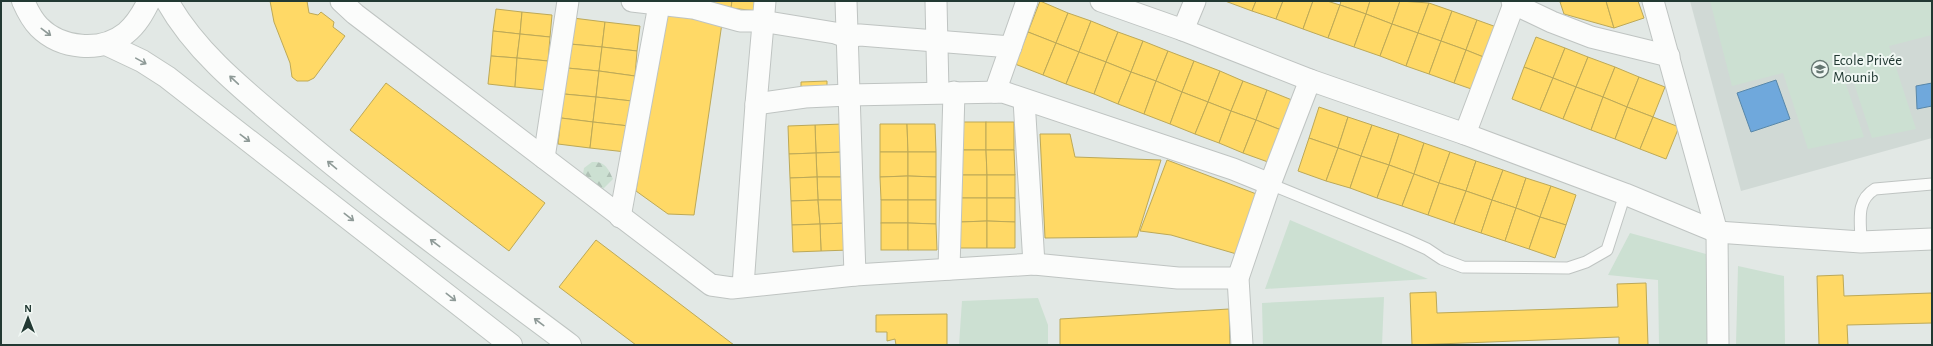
<svg xmlns="http://www.w3.org/2000/svg" width="1933" height="346" font-family="'Alegreya Sans',sans-serif">
<defs>
<pattern id="forest-firs" width="22" height="20" patternUnits="userSpaceOnUse"><rect width="22" height="20" fill="#cce0d2"/><path d="M5 1l3.5 6h-7zM16 11l3.5 6h-7z" fill="#afc1b5"/></pattern>
</defs>
<rect width="100%" height="100%" fill="#e2e8e5"/>
<path fill="#d0d9d5" d="M 1690,1 L 1932,1 L 1932,138 L 1741,191 Z"/>
<path fill="url(#forest-firs)" d="M 592,162 C 605,161 608,168 613,179 L 602,190 L 582,180 L 584,168 Z"/>
<g fill="#cce0d2">
<path d="M 1710,1 L 1932,1 L 1932,35 L 1889,46 L 1916,129 L 1872,138 L 1846,59 L 1863,53 L 1808,67 L 1838,61 L 1864,137 L 1808,149 L 1783,73 L 1732,86 Z"/>
<path d="M 1290,220 L 1428,279 L 1265,289 Z"/>
<path d="M 1630,233 L 1706,254 L 1708,345 L 1659,345 L 1658,280 L 1608,275 Z"/>
<path d="M 1738,266 L 1784,276 L 1785,345 L 1736,345 Z"/>
<path d="M 1384,297 L 1382,345 L 1263,345 L 1262,303 Z"/>
<path d="M 1038,298 L 1048,325 L 1048,345 L 959,345 L 962,301 Z"/>
</g>
<g fill="#ffd966" stroke="#bda957">
<path d="M 270,1 L 307,1 L 309,13 L 318,15 L 321,12 L 334,22 L 333,27 L 345,36 L 314,78 L 308,81 L 297,81 L 292,77 L 290,63 L 274,22 Z"/>
<path d="M 707,1 L 732,1 L 731,8 L 707,4 Z"/>
<path d="M 732,1 L 759,1 L 757,11 L 731,8 Z"/>
<path d="M 1040,1 L 1068,13 L 1056,43 L 1028,32 Z"/>
<path d="M 1225,1 L 1256,1 L 1252,11 Z"/>
<path d="M 1256,1 L 1283,1 L 1276,19 L 1252,11 Z"/>
<path d="M 1283,1 L 1313,1 L 1303,29 L 1276,19 Z"/>
<path d="M 1313,1 L 1327,1 L 1340,5 L 1328,38 L 1303,29 Z"/>
<path d="M 1341,1 L 1370,1 L 1366,14 L 1340,5 Z"/>
<path d="M 1370,1 L 1400,1 L 1392,24 L 1366,14 Z"/>
<path d="M 1400,1 L 1429,3 L 1418,33 L 1392,24 Z"/>
<path d="M 1564,1 L 1606,1 L 1614,28 L 1564,14 L 1560,2 Z"/>
<path d="M 1606,1 L 1638,1 L 1644,18 L 1614,28 Z"/>
<path d="M 1429,3 L 1452,11 L 1441,41 L 1418,33 Z"/>
<path d="M 1340,5 L 1366,14 L 1354,47 L 1328,38 Z"/>
<path d="M 496,9 L 522,12 L 520,34 L 493,31 Z"/>
<path d="M 1452,11 L 1477,20 L 1466,50 L 1441,41 Z"/>
<path d="M 522,12 L 552,15 L 550,37 L 520,34 Z"/>
<path d="M 1068,13 L 1091,21 L 1079,52 L 1056,43 Z"/>
<path d="M 660,14 L 722,23 L 694,215 L 668,214 L 636,191 Z"/>
<path d="M 1366,14 L 1392,24 L 1380,56 L 1354,47 Z"/>
<path d="M 573,18 L 605,22 L 602,47 L 570,44 Z"/>
<path d="M 1477,20 L 1502,29 L 1491,60 L 1466,50 Z"/>
<path d="M 1091,21 L 1118,32 L 1106,62 L 1079,52 Z"/>
<path d="M 605,22 L 640,26 L 637,51 L 602,47 Z"/>
<path d="M 1392,24 L 1418,33 L 1406,66 L 1380,56 Z"/>
<path d="M 493,31 L 520,34 L 517,58 L 491,56 Z"/>
<path d="M 1028,32 L 1056,43 L 1043,75 L 1015,64 Z"/>
<path d="M 1118,32 L 1143,41 L 1131,72 L 1106,62 Z"/>
<path d="M 1418,33 L 1441,41 L 1429,74 L 1406,66 Z"/>
<path d="M 520,34 L 550,37 L 548,61 L 517,58 Z"/>
<path d="M 1536,37 L 1565,48 L 1553,78 L 1524,67 Z"/>
<path d="M 1143,41 L 1168,51 L 1156,81 L 1131,72 Z"/>
<path d="M 1441,41 L 1466,50 L 1454,83 L 1429,74 Z"/>
<path d="M 1056,43 L 1079,52 L 1066,84 L 1043,75 Z"/>
<path d="M 570,44 L 602,47 L 599,71 L 567,68 Z"/>
<path d="M 602,47 L 637,51 L 635,76 L 599,71 Z"/>
<path d="M 1565,48 L 1588,57 L 1576,87 L 1553,78 Z"/>
<path d="M 1466,50 L 1491,60 L 1480,92 L 1454,83 Z"/>
<path d="M 1168,51 L 1194,61 L 1182,92 L 1156,81 Z"/>
<path d="M 1079,52 L 1106,62 L 1094,94 L 1066,84 Z"/>
<path d="M 491,56 L 517,58 L 515,87 L 488,84 Z"/>
<path d="M 1588,57 L 1615,67 L 1603,97 L 1576,87 Z"/>
<path d="M 517,58 L 548,61 L 545,90 L 515,87 Z"/>
<path d="M 1194,61 L 1220,71 L 1208,102 L 1182,92 Z"/>
<path d="M 1106,62 L 1131,72 L 1118,104 L 1094,94 Z"/>
<path d="M 1524,67 L 1553,78 L 1540,110 L 1512,99 Z"/>
<path d="M 1615,67 L 1639,77 L 1627,107 L 1603,97 Z"/>
<path d="M 567,68 L 599,71 L 596,97 L 564,94 Z"/>
<path d="M 599,71 L 635,76 L 632,101 L 596,97 Z"/>
<path d="M 1220,71 L 1243,81 L 1231,111 L 1208,102 Z"/>
<path d="M 1131,72 L 1156,81 L 1144,114 L 1118,104 Z"/>
<path d="M 1639,77 L 1665,87 L 1653,117 L 1627,107 Z"/>
<path d="M 1553,78 L 1576,87 L 1563,119 L 1540,110 Z"/>
<path d="M 827,81 L 827,92 L 801,92 L 801,82 Z"/>
<path d="M 1156,81 L 1182,92 L 1170,124 L 1144,114 Z"/>
<path d="M 1243,81 L 1267,90 L 1256,120 L 1231,111 Z"/>
<path d="M 386,83 L 545,203 L 509,251 L 350,130 Z"/>
<path d="M 1576,87 L 1603,97 L 1591,130 L 1563,119 Z"/>
<path d="M 1267,90 L 1292,100 L 1281,130 L 1256,120 Z"/>
<path d="M 1182,92 L 1208,102 L 1195,134 L 1170,124 Z"/>
<path d="M 564,94 L 596,97 L 593,122 L 561,118 Z"/>
<path d="M 596,97 L 632,101 L 629,126 L 593,122 Z"/>
<path d="M 1603,97 L 1627,107 L 1615,139 L 1591,130 Z"/>
<path d="M 1208,102 L 1231,111 L 1219,143 L 1195,134 Z"/>
<path d="M 1319,107 L 1348,117 L 1338,148 L 1309,138 Z"/>
<path d="M 1627,107 L 1653,117 L 1640,149 L 1615,139 Z"/>
<path d="M 1231,111 L 1256,120 L 1243,153 L 1219,143 Z"/>
<path d="M 1348,117 L 1372,125 L 1361,156 L 1338,148 Z"/>
<path d="M 1653,117 L 1679,127 L 1666,159 L 1640,149 Z"/>
<path d="M 561,118 L 593,122 L 590,148 L 558,144 Z"/>
<path d="M 1256,120 L 1281,130 L 1268,162 L 1243,153 Z"/>
<path d="M 593,122 L 629,126 L 626,152 L 590,148 Z"/>
<rect x="959" y="122" width="27" height="28"/>
<rect x="986" y="122" width="28" height="28"/>
<path d="M 843,124 L 844,152 L 816,153 L 815,125 Z"/>
<path d="M 880,124 L 907,124 L 908,152 L 880,152 Z"/>
<path d="M 907,124 L 935,124 L 936,152 L 908,152 Z"/>
<path d="M 815,125 L 816,153 L 789,154 L 788,126 Z"/>
<path d="M 1372,125 L 1399,134 L 1389,165 L 1361,156 Z"/>
<path d="M 1040,134 L 1070,134 L 1075,157 L 1161,160 L 1137,237 L 1045,238 Z"/>
<path d="M 1399,134 L 1424,143 L 1414,174 L 1389,165 Z"/>
<path d="M 1309,138 L 1338,148 L 1326,181 L 1298,171 Z"/>
<path d="M 1424,143 L 1450,152 L 1439,183 L 1414,174 Z"/>
<path d="M 1338,148 L 1361,156 L 1350,188 L 1326,181 Z"/>
<path d="M 959,150 L 986,150 L 987,175 L 959,175 Z"/>
<path d="M 986,150 L 1014,150 L 1015,175 L 987,175 Z"/>
<path d="M 844,152 L 845,177 L 817,177 L 816,153 Z"/>
<path d="M 880,152 L 908,152 L 908,176 L 880,177 Z"/>
<path d="M 908,152 L 936,152 L 936,177 L 908,176 Z"/>
<path d="M 1450,152 L 1476,161 L 1466,191 L 1439,183 Z"/>
<path d="M 816,153 L 817,177 L 790,178 L 789,154 Z"/>
<path d="M 1361,156 L 1389,165 L 1377,198 L 1350,188 Z"/>
<path d="M 1167,160 L 1259,195 L 1240,255 L 1171,235 L 1140,231 Z"/>
<path d="M 1476,161 L 1503,170 L 1492,200 L 1466,191 Z"/>
<path d="M 1389,165 L 1414,174 L 1402,206 L 1377,198 Z"/>
<path d="M 1503,170 L 1526,178 L 1516,208 L 1492,200 Z"/>
<path d="M 1414,174 L 1439,183 L 1428,215 L 1402,206 Z"/>
<rect x="959" y="175" width="28" height="23"/>
<rect x="987" y="175" width="28" height="23"/>
<path d="M 908,176 L 908,200 L 881,200 L 880,177 Z"/>
<path d="M 908,176 L 936,177 L 936,200 L 908,200 Z"/>
<path d="M 817,177 L 845,177 L 846,200 L 818,200 Z"/>
<path d="M 817,177 L 818,200 L 791,201 L 790,178 Z"/>
<path d="M 1526,178 L 1551,186 L 1540,217 L 1516,208 Z"/>
<path d="M 1439,183 L 1466,191 L 1454,224 L 1428,215 Z"/>
<path d="M 1551,186 L 1576,195 L 1566,225 L 1540,217 Z"/>
<path d="M 1466,191 L 1492,200 L 1481,233 L 1454,224 Z"/>
<path d="M 959,198 L 987,198 L 987,221 L 960,222 Z"/>
<path d="M 987,198 L 1015,198 L 1015,222 L 987,221 Z"/>
<path d="M 818,200 L 820,224 L 792,225 L 791,201 Z"/>
<path d="M 818,200 L 846,200 L 848,223 L 820,224 Z"/>
<rect x="881" y="200" width="27" height="23"/>
<path d="M 908,200 L 936,200 L 936,224 L 908,223 Z"/>
<path d="M 1492,200 L 1516,208 L 1505,241 L 1481,233 Z"/>
<path d="M 1516,208 L 1540,217 L 1529,249 L 1505,241 Z"/>
<path d="M 1540,217 L 1566,225 L 1555,258 L 1529,249 Z"/>
<path d="M 987,221 L 987,248 L 960,248 L 960,222 Z"/>
<path d="M 987,221 L 1015,222 L 1015,248 L 987,248 Z"/>
<path d="M 848,223 L 849,250 L 821,251 L 820,224 Z"/>
<rect x="881" y="223" width="27" height="27"/>
<path d="M 908,223 L 936,224 L 937,250 L 908,250 Z"/>
<path d="M 820,224 L 821,251 L 793,252 L 792,225 Z"/>
<path d="M 596,240 L 734,345 L 636,345 L 559,287 Z"/>
<path d="M 1843,275 L 1844,296 L 1932,293 L 1932,323 L 1847,325 L 1848,345 L 1819,345 L 1817,276 Z"/>
<path d="M 1646,283 L 1648,345 L 1619,345 L 1619,337 L 1412,345 L 1410,293 L 1436,292 L 1437,313 L 1618,307 L 1617,284 Z"/>
<path d="M 1229,309 L 1230,345 L 1060,345 L 1060,319 Z"/>
<path d="M 947,314 L 947,345 L 896,345 L 895,339 L 887,341 L 887,332 L 876,332 L 876,315 Z"/>
</g>
<g fill="#6fa8dc" stroke="#5887a9">
<path d="M 1776,80 L 1790,119 L 1751,132 L 1737,93 Z"/>
<path d="M 1932,83 L 1932,106 L 1917,109 L 1916,86 Z"/>
</g>
<g fill="none" stroke-linecap="round" stroke-linejoin="round">
<g stroke="#bfc4c2" stroke-width="13">
<g id="lane">
<path d="M 1270,184 L 1405,239 L 1427,249 L 1442,259 L 1463,267 L 1568,268 L 1586,262 L 1607,250 L 1625,194"/>
<path d="M 1861,242 C 1861,222 1855,201 1875,189 L 1932,184"/>
</g>
</g>
<g stroke="#bfc4c2" stroke-width="23">
<g id="street">
<path d="M 341,1 L 355,14 L 711,285 L 732,288 L 855,275 L 1034,264 L 1178,278 L 1238,278"/>
<path d="M 632,1 L 693,8 L 740,21 L 762,21 L 835,33 L 846,37 L 860,35 L 1011,47"/>
<path d="M 846,1 L 855,275"/>
<path d="M 936,1 L 938,92"/>
<path d="M 1101,1 L 1183,30 L 1310,80 L 1465,134 L 1625,194 L 1717,232 L 1861,242 L 1932,239"/>
<path d="M 1512,1 L 1514,4 L 1552,22 L 1591,37 L 1669,56"/>
<path d="M 1653,1 L 1717,232 L 1718,345"/>
<path d="M 1183,30 L 1195,1"/>
<path d="M 995,92 L 1027,1"/>
<path d="M 1024,100 L 1034,264"/>
<path d="M 756,104 L 805,97 L 849,95 L 1003,92 L 1233,169 L 1270,184"/>
<path d="M 1465,134 L 1514,4"/>
<path d="M 544,158 L 568,1"/>
<path d="M 620,217 L 659,5"/>
<path d="M 949,269 L 954,92"/>
<path d="M 743,286 L 756,104 L 765,1"/>
<path d="M 1242,345 L 1238,278 L 1270,184 L 1310,80"/>
</g>
</g>
<g stroke="#bfc5c2" stroke-width="24">
<g id="secondary">
<path d="M 23,1 C 27,10 32,20 39,27 C 61,49 101,53 126,33 C 137,24 143,13 149,1"/>
<path d="M 167,1 C 198,56 250,95 297,135 C 385,209 478,276 570,345"/>
<path d="M 106,44 L 142,61 L 167,77 L 511,345"/>
</g>
</g>
<use href="#lane" stroke="#fbfcfb" stroke-width="11"/>
<use href="#street" stroke="#fbfcfb" stroke-width="21"/>
<use href="#secondary" stroke="#fbfcfb" stroke-width="22"/>
</g>
<defs><path id="oneway-shaft" d="M-6 0H5M1.5-3L5.5 0L1.5 3" fill="none" stroke-width="1.6" stroke-linecap="round" stroke-linejoin="round"/></defs>
<g stroke="#8e9a97">
<use href="#oneway-shaft" transform="translate(46 32) rotate(37)"/>
<use href="#oneway-shaft" transform="translate(141 61) rotate(29)"/>
<use href="#oneway-shaft" transform="translate(234 80) rotate(-137)"/>
<use href="#oneway-shaft" transform="translate(245 138) rotate(37)"/>
<use href="#oneway-shaft" transform="translate(332 165) rotate(-140)"/>
<use href="#oneway-shaft" transform="translate(349 217) rotate(38)"/>
<use href="#oneway-shaft" transform="translate(435 243) rotate(-143)"/>
<use href="#oneway-shaft" transform="translate(451 297) rotate(38)"/>
<use href="#oneway-shaft" transform="translate(539 322) rotate(-143)"/>
</g>
<defs>
<g id="school-ring" transform="scale(0.9)"><circle r="9.5" fill="#f0f7f3" stroke="#657671" stroke-width="1.5"/><path d="M0-5L7-2L0 1L-7-2ZM-4 1L0 2.5L4 1V4Q0 6-4 4Z" fill="#657671"/></g>
</defs>
<g fill-rule="evenodd">
<use href="#school-ring" x="1820" y="69"/>
</g>
<g text-anchor="middle" dominant-baseline="central" stroke-width="4" stroke-linejoin="round" paint-order="stroke">
<g font-size="15" fill="#223933" stroke="#f0f7f3" text-anchor="start">
<text x="1833" y="60">Ecole Privée<tspan x="1833" dy="17">Mounib</tspan></text>
</g>
</g>
<rect width="1933" height="346" fill="none" stroke="#223933" stroke-width="4"/>
<g transform="translate(28 318)" stroke="#f0f7f3" stroke-width="3" paint-order="stroke">
<path d="M0-3L7 15L0 10L-7 15Z" fill="#223933"/>
<text y="-6" font-size="11" font-weight="bold" text-anchor="middle" fill="#223933">N</text>
</g>
</svg>
